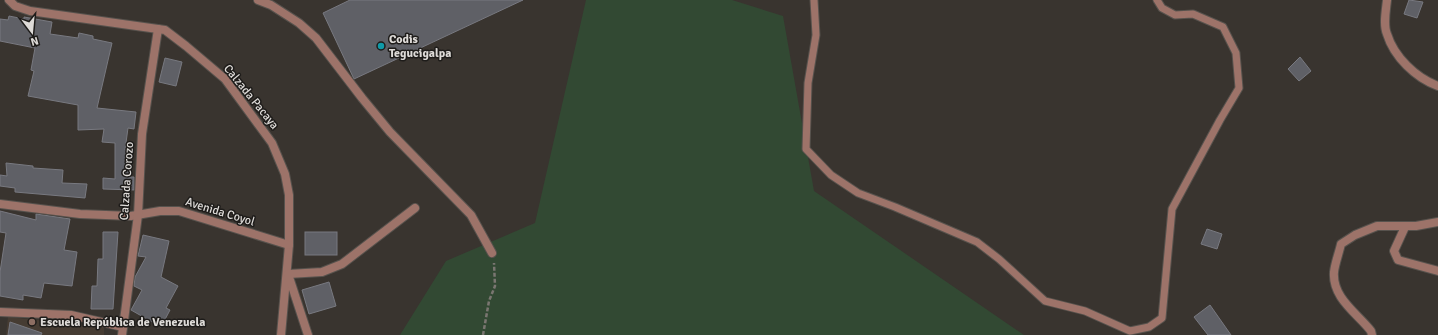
<svg xmlns="http://www.w3.org/2000/svg" width="1438" height="335" font-family="Signika,sans-serif">
<rect width="100%" height="100%" fill="#39342f"/>
<path fill="#463c33" d="M 8,317 L 104,327 L 104,335 L 6,335 Z"/>
<path fill="#324933" d="M 586,0 L 732,0 L 783,16 L 814,191 L 1024,335 L 400,335 L 446,261 L 535,223 Z"/>
<g fill="#5f6066" stroke="#787980">
<path d="M 350,0 L 523,0 L 354,79 L 323,13 Z"/>
<path d="M 1409,0 L 1423,2 L 1417,18 L 1404,14 Z"/>
<path d="M 9,16 L 24,19 L 24,17 L 52,22 L 50,34 L 78,38 L 79,33 L 93,36 L 93,39 L 112,43 L 97,108 L 136,112 L 134,129 L 128,128 L 125,150 L 129,150 L 129,177 L 134,177 L 134,190 L 103,189 L 103,178 L 115,179 L 115,143 L 102,142 L 104,129 L 78,130 L 78,105 L 28,96 L 34,71 L 31,70 L 35,48 L 0,41 L 0,19 L 8,20 Z"/>
<path d="M 1300,57 L 1311,71 L 1299,81 L 1288,69 Z"/>
<path d="M 165,58 L 182,62 L 176,86 L 159,82 Z"/>
<path d="M 6,163 L 33,166 L 33,168 L 63,170 L 62,183 L 87,184 L 85,198 L 15,192 L 15,188 L 0,186 L 0,175 L 7,176 Z"/>
<path d="M 0,211 L 36,220 L 36,214 L 70,219 L 64,250 L 77,252 L 72,286 L 44,283 L 41,298 L 23,295 L 23,300 L 0,296 L 0,272 L 6,233 L 0,232 Z"/>
<path d="M 1207,229 L 1222,234 L 1217,249 L 1201,244 Z"/>
<path d="M 103,232 L 118,232 L 113,309 L 91,309 L 92,286 L 97,286 L 98,259 L 103,259 Z"/>
<rect x="305" y="232" width="32" height="23"/>
<path d="M 143,235 L 169,241 L 161,277 L 178,286 L 166,308 L 170,310 L 161,327 L 131,310 L 142,290 L 134,286 L 135,277 L 146,257 L 138,256 Z"/>
<path d="M 329,282 L 336,306 L 309,314 L 302,290 Z"/>
<path d="M 1210,305 L 1231,335 L 1208,335 L 1194,317 Z"/>
<path d="M 10,322 L 42,333 L 41,335 L 8,335 Z"/>
</g>
<g fill="none" stroke-linecap="round" stroke-linejoin="round">
<g stroke="#57524d" stroke-width="9">
<path id="lane" d="M 814,0 L 816,35 L 808,83 L 806,149 L 831,175 L 858,193 L 895,207 L 977,242 L 999,259 L 1045,301 L 1085,311 L 1130,331 L 1149,327 L 1162,318 L 1172,209 L 1220,120 L 1239,88 L 1236,53 L 1223,27 L 1193,14 L 1175,15 L 1162,8 L 1157,0"/>
</g>
<g stroke="#57524d" stroke-width="10">
<g id="street">
<path d="M 9,0 L 15,6 L 30,11 L 165,30 L 186,46 L 225,79 L 272,143 L 285,174 L 289,195 L 289,245 L 281,335"/>
<path d="M 258,0 L 271,5 L 299,23 L 316,38 L 362,98 L 390,132 L 471,215 L 492,253"/>
<path d="M 1387,0 C 1386,10 1383,25 1387,34 C 1394,57 1416,78 1438,86"/>
<path d="M 0,204 L 80,214 L 131,216 L 160,211 L 179,211 L 289,245"/>
<path d="M 1405,227 L 1394,251 L 1398,260 L 1438,271"/>
<path d="M 0,312 L 71,315 L 123,327"/>
<path d="M 122,335 L 138,215 L 142,134 L 158,29"/>
<path d="M 308,335 L 288,274 L 322,272 L 342,264 L 415,208"/>
<path d="M 1372,335 L 1371,331 C 1357,313 1332,298 1334,272 C 1335,263 1339,253 1341,244 L 1355,235 L 1377,226 L 1416,226 L 1438,222"/>
</g>
</g>
<path stroke="#7a7671" stroke-width="2.5" stroke-dasharray="4 2" stroke-linecap="butt" d="M 483,335 L 489,301 L 495,286 L 494,263"/>
<use href="#lane" stroke="#9d7369" stroke-width="7"/>
<use href="#street" stroke="#9d7369" stroke-width="8"/>
</g>
<circle fill="#0f9aa8" stroke="#1e1c1a" stroke-width="1.5" cx="381" cy="46" r="4"/>
<circle fill="#8d6e63" stroke="#1e1c1a" stroke-width="1.5" cx="32" cy="322" r="4"/>
<g text-anchor="middle" dominant-baseline="central" stroke-width="3" stroke-linejoin="round" paint-order="stroke">
<g font-size="12" font-weight="bold" fill="#dedbd8" stroke="#1e1c1a" text-anchor="start">
<text x="389" y="39">Codis<tspan x="389" dy="14">Tegucigalpa</tspan></text>
<text x="40" y="322">Escuela República de Venezuela</text>
</g>
<g font-size="12" fill="#dedbd8" stroke="#1e1c1a">
<text transform="translate(251 97) rotate(51)">Calzada Pacaya</text>
<text transform="translate(127 181) rotate(-86)">Calzada Corozo</text>
<text transform="translate(220 212) rotate(17)">Avenida Coyol</text>
</g>
</g>
<g transform="translate(32 32) rotate(164)" stroke="#1e1c1a" stroke-width="3" paint-order="stroke">
<path d="M0-3L7 15L0 10L-7 15Z" fill="#dedbd8"/>
<text y="-6" font-size="11" font-weight="bold" text-anchor="middle" fill="#dedbd8">N</text>
</g>
</svg>
